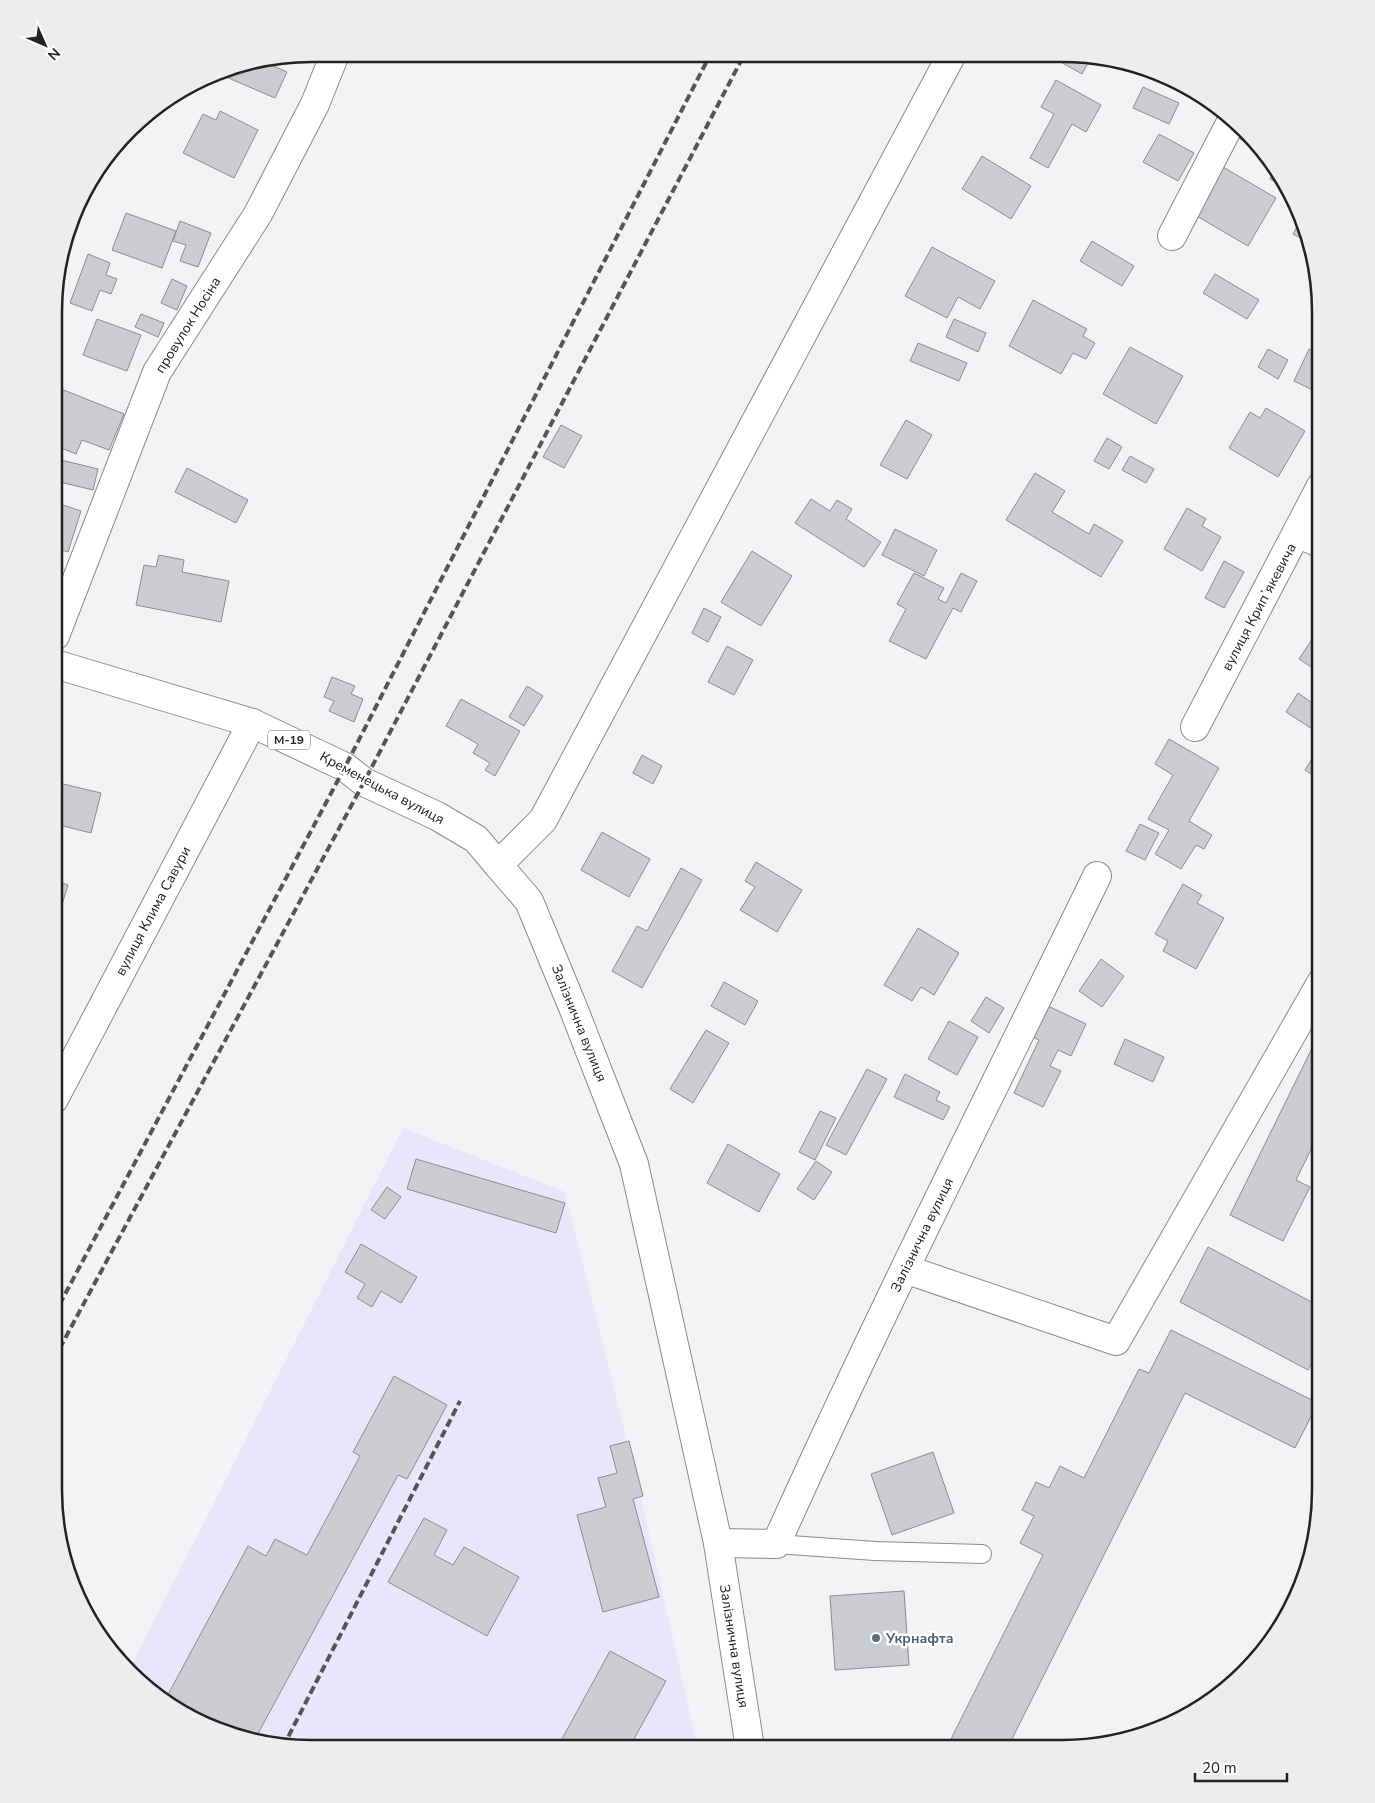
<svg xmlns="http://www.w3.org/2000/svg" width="1375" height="1803" font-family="'Nunito Sans',sans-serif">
<rect width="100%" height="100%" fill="#f1f3f5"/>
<path fill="#ebe5fb" d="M 403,1128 L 565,1192 L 640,1494 L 698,1748 L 279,1747 L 229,1735 L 169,1705 L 129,1671 Z"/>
<g fill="#cacccf" stroke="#898b8e">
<path d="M 1050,56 L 1092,56 L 1082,74 Z"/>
<path d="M 264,62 L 287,72 L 275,98 L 219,74 L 229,68 Z"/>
<path d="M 1056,80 L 1101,105 L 1086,132 L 1072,124 L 1048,168 L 1030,158 L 1054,114 L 1041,107 Z"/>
<path d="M 1143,87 L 1179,103 L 1169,124 L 1133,108 Z"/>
<path d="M 220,111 L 258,130 L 234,178 L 183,153 L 203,114 L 216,120 Z"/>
<path d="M 1235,123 L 1253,138 L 1250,144 L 1229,133 Z"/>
<path d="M 1159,134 L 1194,153 L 1178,181 L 1143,162 Z"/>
<path d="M 982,156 L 1031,186 L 1011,219 L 962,189 Z"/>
<path d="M 1223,167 L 1276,198 L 1248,246 L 1195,215 Z"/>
<path d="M 1275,169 L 1288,188 L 1270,179 Z"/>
<path d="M 126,213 L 176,231 L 162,268 L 112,250 Z"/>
<path d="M 1302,218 L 1312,244 L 1293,234 Z"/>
<path d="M 180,221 L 211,233 L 198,267 L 180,261 L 186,245 L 173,241 Z"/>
<path d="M 1092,241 L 1134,266 L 1122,286 L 1080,261 Z"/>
<path d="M 932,247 L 995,281 L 980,309 L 958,297 L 947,318 L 905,296 Z"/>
<path d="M 88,254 L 110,263 L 106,275 L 117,279 L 111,294 L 100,290 L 92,311 L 70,303 Z"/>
<path d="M 1215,274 L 1259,300 L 1247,319 L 1203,293 Z"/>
<path d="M 172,279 L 187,286 L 177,310 L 161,303 Z"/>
<path d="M 1033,300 L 1087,329 L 1083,336 L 1095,343 L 1086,359 L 1073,353 L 1061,374 L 1009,346 Z"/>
<path d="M 141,314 L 164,323 L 158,337 L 135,327 Z"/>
<path d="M 97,319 L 141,335 L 127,371 L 83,355 Z"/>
<path d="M 954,319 L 986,333 L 978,352 L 946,337 Z"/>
<path d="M 918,343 L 967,363 L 959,381 L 910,361 Z"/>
<path d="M 1130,347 L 1183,376 L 1156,424 L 1103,394 Z"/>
<path d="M 1268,349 L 1288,360 L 1278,379 L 1258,367 Z"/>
<path d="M 1309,349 L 1321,355 L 1321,394 L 1294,381 Z"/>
<path d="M 56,387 L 124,414 L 109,450 L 82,440 L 76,454 L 56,446 Z"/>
<path d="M 1266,408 L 1305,431 L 1278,477 L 1229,448 L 1250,412 L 1260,418 Z"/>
<path d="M 906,420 L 932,435 L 907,479 L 880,465 Z"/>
<path d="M 561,425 L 582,436 L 564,468 L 543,457 Z"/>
<path d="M 1107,438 L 1122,447 L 1109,469 L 1094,461 Z"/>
<path d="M 1130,456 L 1154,469 L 1146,483 L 1122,470 Z"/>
<path d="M 57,459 L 98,469 L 93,490 L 56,481 Z"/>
<path d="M 187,468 L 248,500 L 236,523 L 175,492 Z"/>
<path d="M 1035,473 L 1065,491 L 1052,512 L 1089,534 L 1094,524 L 1123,541 L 1101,577 L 1006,520 Z"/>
<path d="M 811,499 L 830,511 L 837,500 L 852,509 L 846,519 L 881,542 L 864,567 L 795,523 Z"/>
<path d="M 63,505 L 81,511 L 68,552 L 56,548 L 56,529 Z"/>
<path d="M 1187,508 L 1206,519 L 1202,526 L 1221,537 L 1202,571 L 1164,549 Z"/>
<path d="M 895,529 L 937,550 L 924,576 L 882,555 Z"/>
<path d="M 752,551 L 792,576 L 761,626 L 721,602 Z"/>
<path d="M 159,555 L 184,560 L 182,572 L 229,581 L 221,622 L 136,605 L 144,565 L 156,567 Z"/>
<path d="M 1224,561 L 1244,572 L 1224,608 L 1205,598 Z"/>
<path d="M 914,573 L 944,588 L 938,599 L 946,603 L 961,573 L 977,581 L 961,612 L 953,608 L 926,659 L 889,641 L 906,609 L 897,604 Z"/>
<path d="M 704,608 L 721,617 L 708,642 L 692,633 Z"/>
<path d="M 1321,626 L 1321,670 L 1319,672 L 1299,659 Z"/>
<path d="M 727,646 L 753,660 L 734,695 L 708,682 Z"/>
<path d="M 332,677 L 355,686 L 351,694 L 363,699 L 354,722 L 329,711 L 334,701 L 324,697 Z"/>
<path d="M 527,686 L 543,696 L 524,726 L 509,717 Z"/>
<path d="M 1298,693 L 1321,709 L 1321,741 L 1318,739 L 1320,734 L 1286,712 Z"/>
<path d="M 461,699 L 520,731 L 495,776 L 485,770 L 490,763 L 473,753 L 478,744 L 446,726 Z"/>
<path d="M 1169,739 L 1219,768 L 1189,821 L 1212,835 L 1204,849 L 1196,845 L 1181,869 L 1155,854 L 1169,830 L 1148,819 L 1173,775 L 1155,764 Z"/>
<path d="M 1321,745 L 1321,772 L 1317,778 L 1305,770 Z"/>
<path d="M 642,755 L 662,766 L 653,784 L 633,773 Z"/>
<path d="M 55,782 L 101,793 L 91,833 L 55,824 Z"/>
<path d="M 1140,824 L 1159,833 L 1145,860 L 1126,851 Z"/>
<path d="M 602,832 L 650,859 L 629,897 L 581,870 Z"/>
<path d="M 756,862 L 802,890 L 777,932 L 740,910 L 755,887 L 745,881 Z"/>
<path d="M 681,868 L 702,880 L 642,988 L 612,971 L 637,926 L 647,931 Z"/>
<path d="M 55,880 L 68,885 L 60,911 L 55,910 Z"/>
<path d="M 1183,884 L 1202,895 L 1197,903 L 1224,918 L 1196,969 L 1163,951 L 1168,941 L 1155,934 Z"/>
<path d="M 918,928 L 959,953 L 934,995 L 921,987 L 912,1001 L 884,985 Z"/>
<path d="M 1101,959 L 1124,976 L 1102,1007 L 1079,991 Z"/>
<path d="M 724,982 L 758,1001 L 745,1025 L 711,1006 Z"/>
<path d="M 986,997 L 1004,1008 L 989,1033 L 971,1021 Z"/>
<path d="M 1046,1005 L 1086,1024 L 1071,1056 L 1058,1050 L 1050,1066 L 1061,1071 L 1043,1107 L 1014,1093 L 1039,1040 L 1031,1036 Z"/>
<path d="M 949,1021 L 978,1037 L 957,1075 L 928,1059 Z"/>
<path d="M 706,1030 L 729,1043 L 693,1103 L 670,1089 Z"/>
<path d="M 1321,1030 L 1321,1129 L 1296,1180 L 1310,1187 L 1283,1241 L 1230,1215 Z"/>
<path d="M 1125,1039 L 1164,1057 L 1153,1082 L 1114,1064 Z"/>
<path d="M 867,1069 L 887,1079 L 846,1155 L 826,1145 Z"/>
<path d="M 905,1074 L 940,1092 L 936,1100 L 950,1107 L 943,1120 L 894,1097 Z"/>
<path d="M 820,1111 L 836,1118 L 815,1160 L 799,1152 Z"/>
<path d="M 728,1144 L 780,1174 L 759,1212 L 707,1183 Z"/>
<path d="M 416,1159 L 565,1203 L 556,1233 L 407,1189 Z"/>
<path d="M 816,1161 L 832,1172 L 814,1200 L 797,1189 Z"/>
<path d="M 387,1187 L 401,1197 L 385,1219 L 371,1210 Z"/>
<path d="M 361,1244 L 417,1277 L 401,1303 L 381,1291 L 372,1307 L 357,1298 L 365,1284 L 345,1272 Z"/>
<path d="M 1208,1247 L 1321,1307 L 1321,1346 L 1308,1370 L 1180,1302 Z"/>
<path d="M 1171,1330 L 1318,1403 L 1295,1448 L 1185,1393 L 1007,1749 L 946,1749 L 1043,1555 L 1020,1543 L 1034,1516 L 1022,1510 L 1036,1482 L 1049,1488 L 1060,1466 L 1084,1478 L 1139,1369 L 1149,1373 Z"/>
<path d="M 394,1376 L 447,1405 L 407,1479 L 398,1475 L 254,1741 L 229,1735 L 169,1705 L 164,1702 L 248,1546 L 266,1556 L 275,1539 L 307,1555 L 360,1456 L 353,1452 Z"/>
<path d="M 629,1441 L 643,1496 L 633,1499 L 659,1597 L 603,1612 L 577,1515 L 606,1507 L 598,1478 L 617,1473 L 610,1446 Z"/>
<path d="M 933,1452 L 954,1513 L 892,1535 L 871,1474 Z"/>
<path d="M 424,1518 L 447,1530 L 434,1555 L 453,1565 L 464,1547 L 519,1577 L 487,1636 L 388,1582 Z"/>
<path d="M 904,1591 L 909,1665 L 835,1670 L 830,1596 Z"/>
<path d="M 610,1651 L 666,1681 L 629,1748 L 557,1748 Z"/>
</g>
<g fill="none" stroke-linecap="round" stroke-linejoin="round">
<g stroke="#888a8c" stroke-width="20">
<path id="service" d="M 776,1544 L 875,1551 L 982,1554"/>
</g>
<g stroke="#888a8c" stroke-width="30">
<g id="minor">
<path d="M 1172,236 L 1232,120"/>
<path d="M 1298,533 L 1321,544"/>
<path d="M 55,636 L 157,372 L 258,214 L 315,104 L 335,54"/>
<path d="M 1195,727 L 1321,486"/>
<path d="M 54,1099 L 252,723"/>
<path d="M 905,1269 L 1116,1341 L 1321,983"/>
<path d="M 718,1543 L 776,1544 C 877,1319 989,1098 1097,876"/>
</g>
</g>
<g stroke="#888a8c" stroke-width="30">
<path id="secondary" d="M 498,865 L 529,901 L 574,1010 L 634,1164 L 718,1543 L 750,1748"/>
</g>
<g stroke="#888a8c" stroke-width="30">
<path id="trunk" d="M 55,664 L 252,723 L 345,767 L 364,782 L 437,816 L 476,839 L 498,865 L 543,820 L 951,56"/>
</g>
<use href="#service" stroke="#fff" stroke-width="18"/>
<use href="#minor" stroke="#fff" stroke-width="28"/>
<use href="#secondary" stroke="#fff" stroke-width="28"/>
<use href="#trunk" stroke="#fff" stroke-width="28"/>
<g stroke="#545556" stroke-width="4" stroke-dasharray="8 4" stroke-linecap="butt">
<path d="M 54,1315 L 345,767 L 710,55"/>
<path d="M 54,1359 L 364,782 L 744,55"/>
<path d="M 283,1747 L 460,1401"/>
</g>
</g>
<circle fill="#5c6f8a" stroke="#fff" stroke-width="2" cx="876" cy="1638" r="5"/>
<g text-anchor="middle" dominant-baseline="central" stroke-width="5" stroke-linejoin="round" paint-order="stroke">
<rect fill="#fff" stroke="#646465" stroke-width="1" x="268" y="730.5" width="42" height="19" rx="4"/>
<g font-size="12" font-weight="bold" fill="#222223">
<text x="289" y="740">М-19</text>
</g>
<g font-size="14" fill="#222223" stroke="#fff">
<text transform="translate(188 325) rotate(-58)">провулок Носіна</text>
<text transform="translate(1259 607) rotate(-62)">вулиця Крипʼякевича</text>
<text transform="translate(382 788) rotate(28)">Кременецька вулиця</text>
<text transform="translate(153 911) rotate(-62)">вулиця Клима Савури</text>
<text transform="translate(579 1023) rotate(68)">Залізнична вулиця</text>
<text transform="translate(922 1235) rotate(-64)">Залізнична вулиця</text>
<text transform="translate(734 1646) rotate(81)">Залізнична вулиця</text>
</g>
<g font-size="14" font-weight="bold" fill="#4e5e75" stroke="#fff" text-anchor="start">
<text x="886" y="1638">Укрнафта</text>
</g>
</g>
<path d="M0 0H1375V1803H0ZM312 62H1062A250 250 0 0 1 1312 312V1490A250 250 0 0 1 1062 1740H312A250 250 0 0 1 62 1490V312A250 250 0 0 1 312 62Z" fill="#ededed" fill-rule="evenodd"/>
<path fill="none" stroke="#222223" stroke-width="2.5" d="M312 62H1062A250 250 0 0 1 1312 312V1490A250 250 0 0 1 1062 1740H312A250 250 0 0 1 62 1490V312A250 250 0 0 1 312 62Z"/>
<g transform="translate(45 45) rotate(135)" stroke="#ffffff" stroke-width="4" paint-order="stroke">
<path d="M0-4L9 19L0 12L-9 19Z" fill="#222223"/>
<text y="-8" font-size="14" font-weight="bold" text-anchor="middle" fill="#222223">N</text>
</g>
<path d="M1195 1773v8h92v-8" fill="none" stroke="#222223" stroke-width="2.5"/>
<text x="1202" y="1773" font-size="15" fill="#222223" stroke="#ffffff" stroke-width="4" paint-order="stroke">20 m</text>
</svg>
